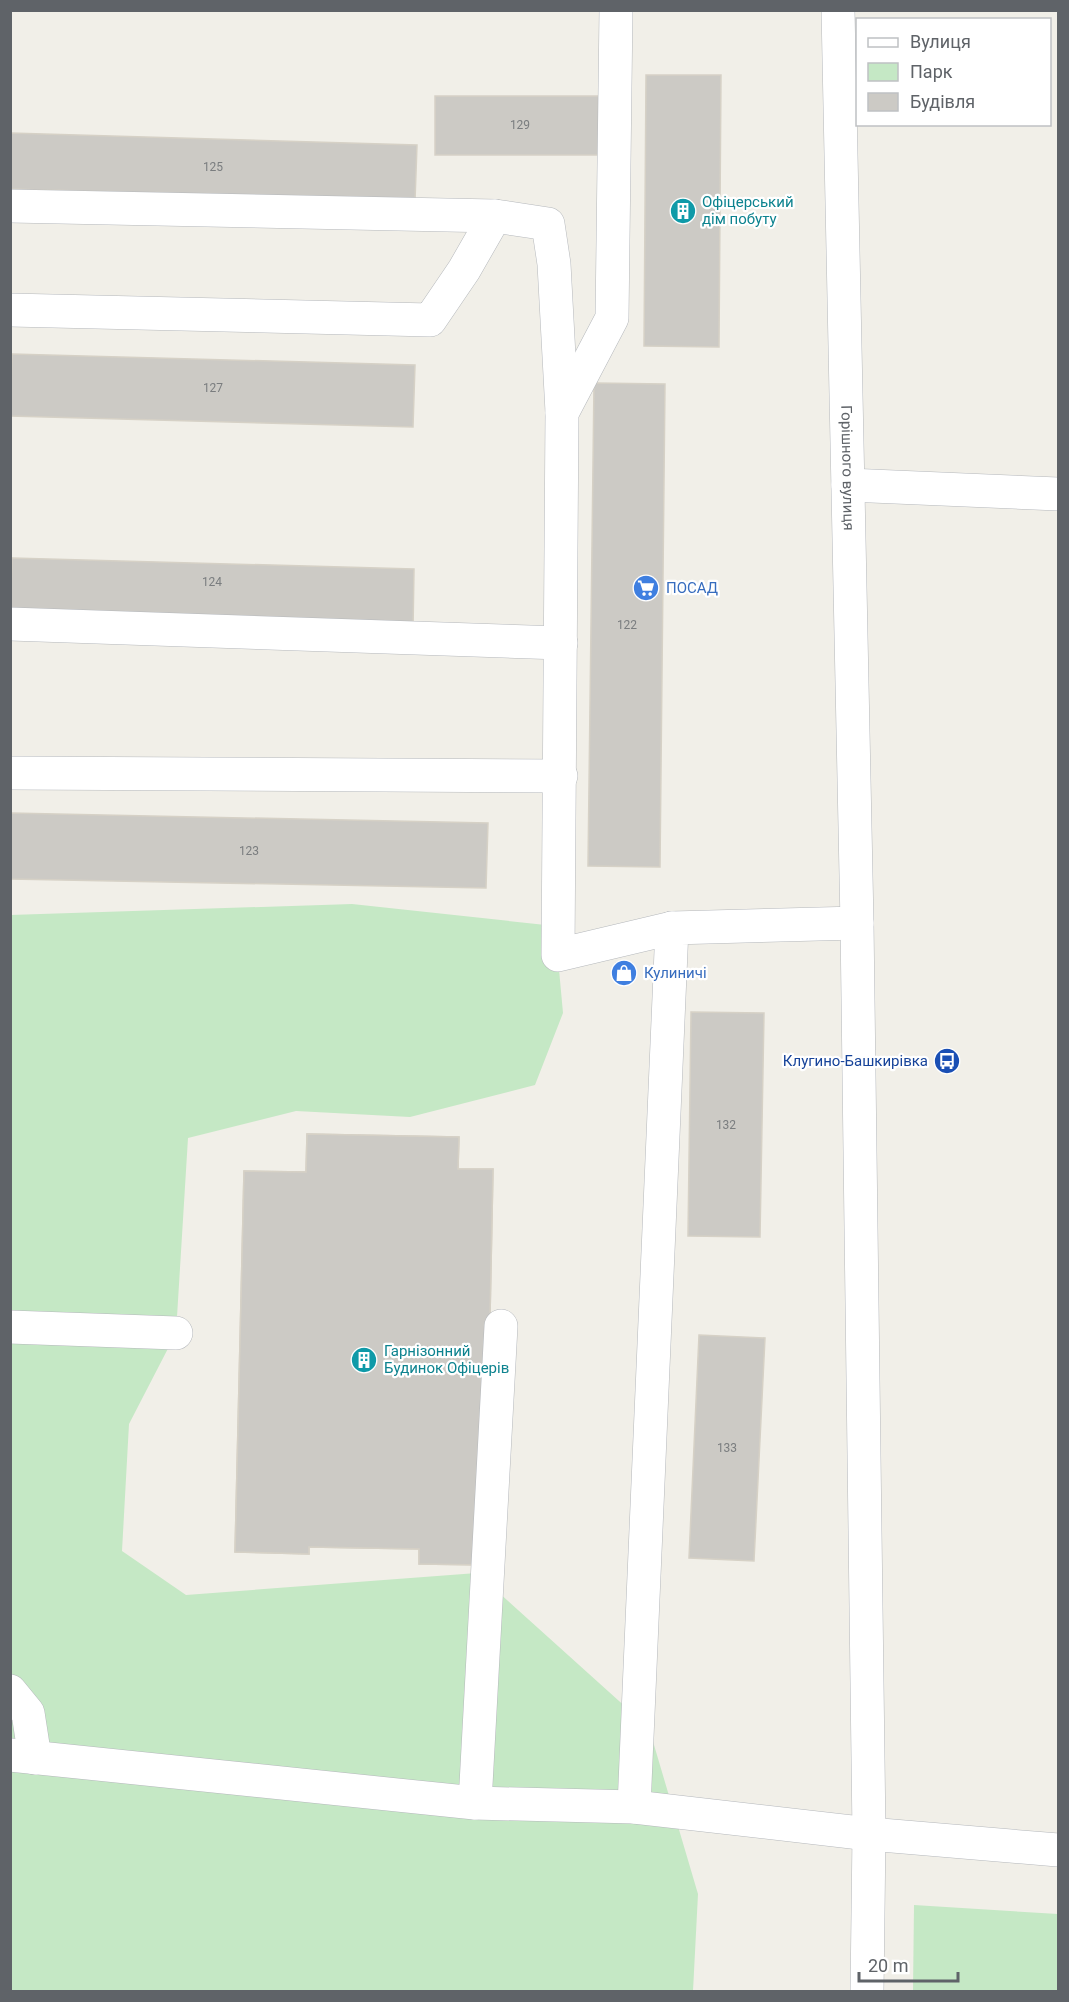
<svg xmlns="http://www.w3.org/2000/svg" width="1069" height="2002" font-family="Roboto,sans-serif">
<rect width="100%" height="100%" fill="#f1efe8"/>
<g fill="#c5e8c5">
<path d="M 352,904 L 555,926 L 563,1013 L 535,1085 L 410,1117 L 296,1111 L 188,1138 L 176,1333 L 129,1424 L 122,1551 L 186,1595 L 477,1573 L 649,1728 L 698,1894 L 693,1991 L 11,1991 L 10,915 Z"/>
<path d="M 914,1905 L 1058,1914 L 1058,1991 L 913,1991 Z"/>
</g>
<g fill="#cccac5" stroke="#d6d1c6" stroke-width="1.5" fill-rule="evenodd">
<path d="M 646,75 L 721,75 L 719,347 L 644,346 Z"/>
<rect x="435" y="96" width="170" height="59"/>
<path d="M 10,133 L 417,145 L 415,201 L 10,189 Z"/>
<path d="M 12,354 L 415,365 L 413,427 L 10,416 Z"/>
<path d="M 594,383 L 665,384 L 660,867 L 588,866 Z"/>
<path d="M 12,558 L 414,569 L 413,630 L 10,619 Z"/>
<path d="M 10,813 L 488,823 L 486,888 L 10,879 Z"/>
<path d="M 691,1012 L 764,1013 L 760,1237 L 688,1236 Z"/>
<path d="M 307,1134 L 459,1137 L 458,1169 L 493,1169 L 485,1565 L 419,1564 L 419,1549 L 309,1547 L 309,1554 L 235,1552 L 244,1171 L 306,1172 ZM 307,1268 L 425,1270 L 423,1389 L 305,1387 Z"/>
<path d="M 307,1134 L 459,1137 L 458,1169 L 493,1169 L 485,1565 L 419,1564 L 419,1549 L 309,1547 L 309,1554 L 235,1552 L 244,1171 L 306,1172 Z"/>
<path d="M 699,1335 L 765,1338 L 754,1561 L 689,1558 Z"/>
</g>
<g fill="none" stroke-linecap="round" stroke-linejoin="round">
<g stroke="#b5b8bc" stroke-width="34">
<g id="minor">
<path d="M 616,10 L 612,318 L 562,413 L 558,955 L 672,928"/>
<path id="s1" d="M 838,10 L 857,923 L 869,1834 L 867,1992"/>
<path d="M 10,206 L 495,216 L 548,224 L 554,264 L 562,412"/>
<path d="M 10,310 L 430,320 L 464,270 L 495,216"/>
<path d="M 848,485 L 1058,494"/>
<path d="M 10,624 L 561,643"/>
<path d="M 10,773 L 561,776"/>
<path d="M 10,1327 L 176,1333"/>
<path d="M 10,1691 L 28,1713 L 35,1758"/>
<path d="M 10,1755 L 475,1803 L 634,1807 L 869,1834 L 1058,1850"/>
<path d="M 475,1803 L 501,1326"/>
<path d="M 634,1807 L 672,928 L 857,923"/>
</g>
</g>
<use href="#minor" stroke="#fff" stroke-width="33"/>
</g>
<defs>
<g id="building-disc" transform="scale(1.35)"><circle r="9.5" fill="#0f9aa8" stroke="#fff"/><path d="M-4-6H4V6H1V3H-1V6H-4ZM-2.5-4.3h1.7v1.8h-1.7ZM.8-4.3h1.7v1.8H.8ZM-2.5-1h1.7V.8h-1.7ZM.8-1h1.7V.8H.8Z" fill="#fff"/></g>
<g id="supermarket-disc" transform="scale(1.35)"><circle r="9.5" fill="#3f7fe0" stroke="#fff"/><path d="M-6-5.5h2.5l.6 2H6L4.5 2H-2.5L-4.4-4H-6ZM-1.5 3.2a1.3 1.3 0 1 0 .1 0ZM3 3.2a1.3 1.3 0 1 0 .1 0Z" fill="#fff"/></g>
<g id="shop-disc" transform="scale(1.35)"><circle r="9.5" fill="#3f7fe0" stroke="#fff"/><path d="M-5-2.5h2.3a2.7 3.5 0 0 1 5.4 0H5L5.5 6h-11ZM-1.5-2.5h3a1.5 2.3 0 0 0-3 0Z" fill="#fff"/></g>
<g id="bus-disc" transform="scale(1.35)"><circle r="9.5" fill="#1a4fb4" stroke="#fff"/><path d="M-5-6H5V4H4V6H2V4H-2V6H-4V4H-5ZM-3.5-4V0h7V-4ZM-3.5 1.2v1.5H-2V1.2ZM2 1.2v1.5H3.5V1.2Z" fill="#fff"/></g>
</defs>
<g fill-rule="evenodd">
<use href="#building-disc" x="683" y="211"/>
<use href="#supermarket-disc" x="646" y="588"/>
<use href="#shop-disc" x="624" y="973"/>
<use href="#bus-disc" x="947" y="1061"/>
<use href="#building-disc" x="364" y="1360"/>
</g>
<g text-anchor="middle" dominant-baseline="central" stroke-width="4.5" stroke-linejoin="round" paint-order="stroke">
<g font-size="12" fill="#7a7d7f">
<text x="520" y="125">129</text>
<text x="213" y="167">125</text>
<text x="213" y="388">127</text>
<text x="212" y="582">124</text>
<text x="627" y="625">122</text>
<text x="249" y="851">123</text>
<text x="726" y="1125">132</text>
<text x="727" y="1448">133</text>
</g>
<g font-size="15" fill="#0d838f" stroke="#fff" text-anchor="start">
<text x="702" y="202">Офіцерський<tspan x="702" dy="17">дім побуту</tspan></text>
<text x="384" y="1351">Гарнізонний<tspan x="384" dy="17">Будинок Офіцерів</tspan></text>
</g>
<g font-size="15" fill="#5f6368" stroke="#fff">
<text stroke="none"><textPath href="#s1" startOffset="458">Горішного вулиця</textPath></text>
</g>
<g font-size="15" fill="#366cbe" stroke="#fff" text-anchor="start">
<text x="666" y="588">ПОСАД</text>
<text x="644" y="973">Кулиничі</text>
</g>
<g font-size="15" fill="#164399" stroke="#fff" text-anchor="end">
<text x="928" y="1061">Клугино-Башкирівка</text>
</g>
</g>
<rect width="1069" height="2002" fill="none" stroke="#5f6368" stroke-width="24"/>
<rect x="856" y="18" width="195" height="108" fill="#ffffff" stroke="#bfc1c3" stroke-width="1.5"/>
<rect x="868" y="38" width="30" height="9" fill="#ffffff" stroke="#bfc1c3" stroke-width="1.5"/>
<text x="910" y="48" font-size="18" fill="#5f6368">Вулиця</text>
<rect x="868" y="63" width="30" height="18" fill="#c5e8c5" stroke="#bfc1c3" stroke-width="1.5"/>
<text x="910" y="78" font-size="18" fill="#5f6368">Парк</text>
<rect x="868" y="93" width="30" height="18" fill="#cccac5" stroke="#bfc1c3" stroke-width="1.5"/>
<text x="910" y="108" font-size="18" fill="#5f6368">Будівля</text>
<path d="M859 1972v9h99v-9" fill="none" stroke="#5f6368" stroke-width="3"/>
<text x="868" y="1972" font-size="18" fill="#5f6368" stroke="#ffffff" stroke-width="4.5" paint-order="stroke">20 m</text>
</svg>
